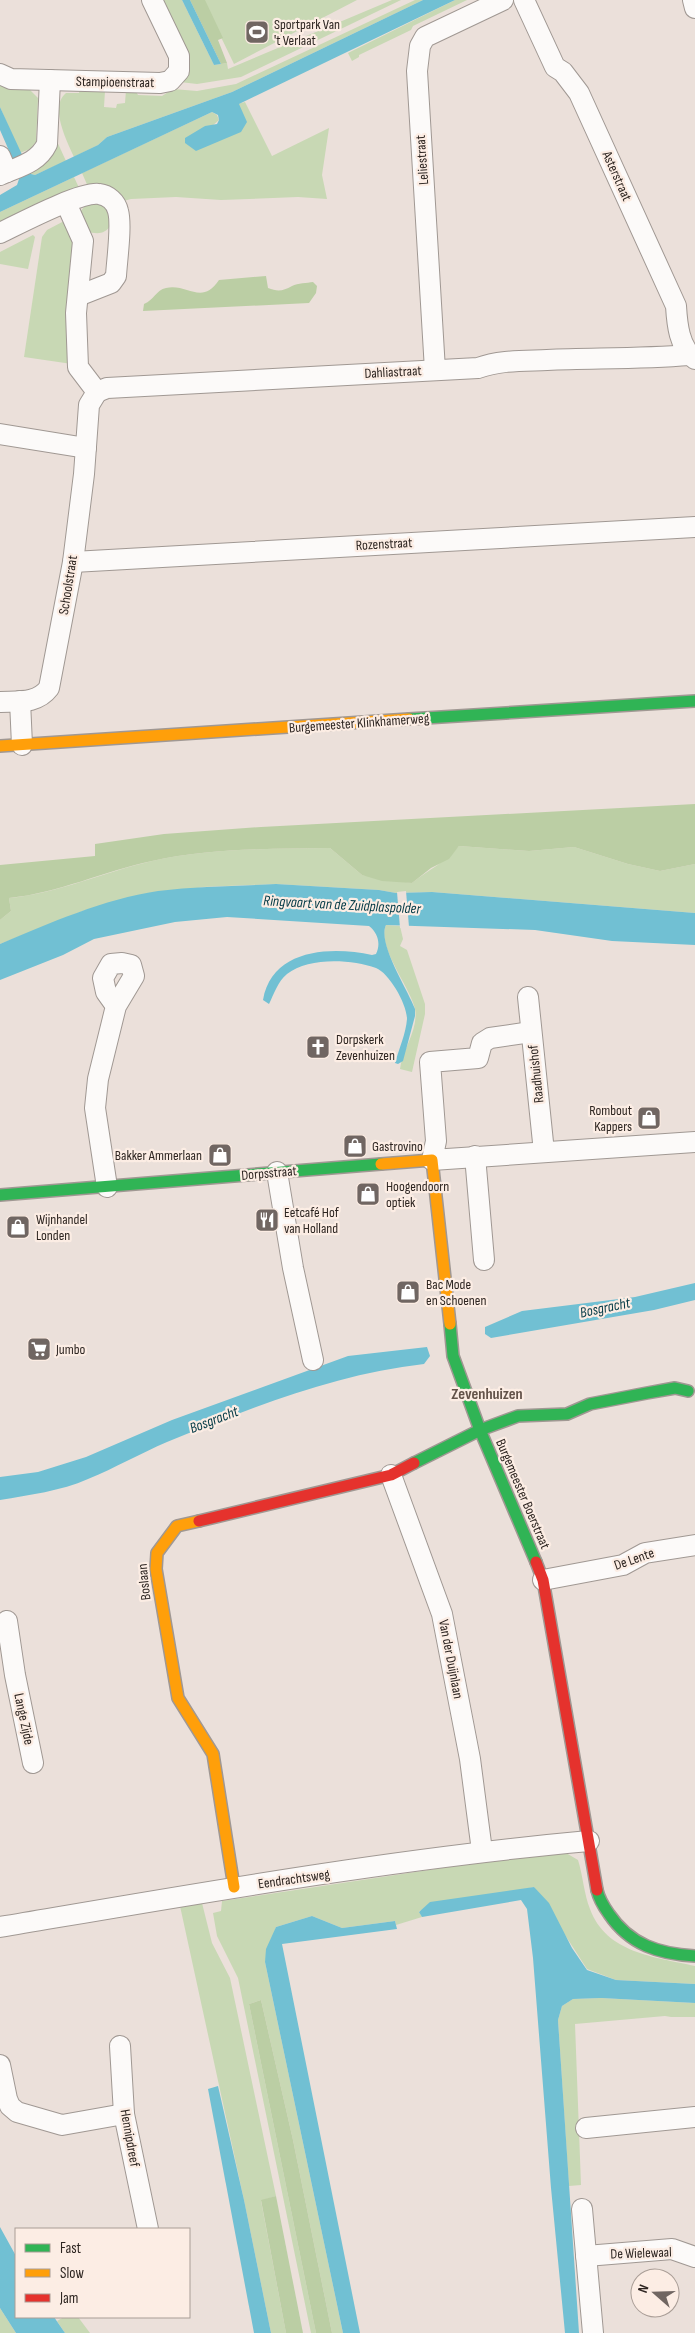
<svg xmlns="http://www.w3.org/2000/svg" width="695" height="2333" font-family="'Sofia Sans Condensed',sans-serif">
<rect width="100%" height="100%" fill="#ebe0da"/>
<g fill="#c8d8b4">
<path d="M 158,0 L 182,0 L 214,65 L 221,64 L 190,0 L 221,64 L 227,63 L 228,69 L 392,0 L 401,0 L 241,77 L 197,84 L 180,82 Z"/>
<path d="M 203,0 L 357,0 L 234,64 Z"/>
<path d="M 415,0 L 423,0 L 232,92 L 107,137 L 98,145 L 74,157 C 67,141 49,107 66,93 L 79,93 L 80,87 L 105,91 L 104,107 L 116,108 L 117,104 L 125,103 L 126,90 L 134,88 L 138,95 L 162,96 L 173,89 L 197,91 L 236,84 Z"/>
<path d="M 455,0 L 467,0 L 413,26 L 411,30 L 359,55 L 359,57 L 352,61 L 348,53 Z"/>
<path d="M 0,82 L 21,85 L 20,90 L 30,90 L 38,98 L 36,142 L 30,149 L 20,153 L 0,107 Z"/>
<path d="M 245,102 L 272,156 L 329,128 L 322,175 L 327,199 L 298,197 L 221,200 L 176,197 L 131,199 L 120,202 L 89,189 L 82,173 L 212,112 L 217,115 L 219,120 L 211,127 L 205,126 L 196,151 L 238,104 Z"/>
<path d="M 55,137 L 66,161 L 35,175 L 31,174 L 29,171 Z"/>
<path d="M 74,177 L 80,190 L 0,226 L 0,212 Z"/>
<path d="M 87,203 L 107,204 L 111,225 C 105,234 97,235 87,231 L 80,212 Z"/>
<path d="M 66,220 L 74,235 L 72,364 L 24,357 L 42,237 L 47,230 Z"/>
<path d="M 33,235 L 35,237 L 28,269 L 0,264 L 0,252 Z"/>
<path d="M 459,846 L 529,851 L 574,847 L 628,864 L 660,871 L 695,864 L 695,913 L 432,892 L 396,893 L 379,890 L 276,884 L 203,887 L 83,911 L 0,944 L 0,920 L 11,911 L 9,898 C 59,893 104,872 152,861 C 211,848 271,849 330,848 L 362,875 L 412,883 C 428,870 446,862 459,846 Z"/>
<path d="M 386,925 L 400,926 L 403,939 L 400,946 L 407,950 L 425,1004 L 425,1014 L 412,1072 L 400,1069 C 402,1050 419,1029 415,1009 C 411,988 376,946 386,925 Z"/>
<path d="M 561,1850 L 578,1860 C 583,1876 584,1894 590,1909 C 606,1953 655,1957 695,1966 L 695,1984 L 616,1980 L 587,1969 L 534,1887 L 419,1911 L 422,1917 L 396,1925 L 395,1921 L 342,1928 L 312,1916 L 276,1927 L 265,1962 L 343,2333 L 332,2333 L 293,2140 L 261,2000 L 249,2004 L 316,2333 L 311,2333 L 238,1978 L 217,1936 L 213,1913 L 221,1911 L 222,1901 Z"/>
<path d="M 202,1903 L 212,1943 L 230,1978 L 276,2196 L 261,2201 L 286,2333 L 271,2333 L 244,2200 L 180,1906 Z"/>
<path d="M 601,1998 L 695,2003 L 695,2017 L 671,2017 L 665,2016 L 575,2024 L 581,2185 L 569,2186 L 558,2020 L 562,2006 L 573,1999 Z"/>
<path d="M 0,2308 L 16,2333 L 0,2333 Z"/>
<path d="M 64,2317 L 78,2317 L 90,2333 L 65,2333 L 57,2321 Z"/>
</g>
<g fill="#bbcea4">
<path d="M 190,0 L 205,0 L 223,38 L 218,40 L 227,63 L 221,64 Z"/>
<path d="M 266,276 L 268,288 C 278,292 283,291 292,286 C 298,283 307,283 313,282 L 317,286 L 316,293 L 309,303 L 143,311 L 144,304 C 154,300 156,290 166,288 C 187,283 202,306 219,280 Z"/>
<path d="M 695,804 L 695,864 L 660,871 L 628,864 L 574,847 L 529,851 L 459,846 L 449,859 L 431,868 L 412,883 L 382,881 L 362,875 L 330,848 C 271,849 211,848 152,861 C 104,871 59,893 9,898 L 11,911 L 0,920 L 0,865 L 95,856 L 95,844 L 164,834 L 261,827 Z"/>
<path d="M 261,2000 L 293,2140 L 332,2333 L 316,2333 L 249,2004 Z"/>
<path d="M 276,2196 L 303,2333 L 286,2333 L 261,2200 Z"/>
</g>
<g fill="#71c0d3">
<path d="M 182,0 L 190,0 L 221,64 L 214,65 Z"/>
<path d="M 423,0 L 455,0 L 239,104 L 247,122 L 241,132 L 196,151 L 185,143 L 185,138 L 205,126 L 217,124 L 219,120 L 218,115 L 212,112 L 0,212 L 0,195 L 17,185 L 20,176 L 0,130 L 0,107 L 31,174 L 35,175 L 98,145 L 107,137 L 232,92 Z"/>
<path d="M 276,884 L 379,890 L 396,893 L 432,892 L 695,913 L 695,945 L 612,941 L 535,930 L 386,925 C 377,943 408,990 415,1009 L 415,1016 L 403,1061 L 398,1064 L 395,1063 C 399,1049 406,1033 407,1019 C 407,1004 389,973 376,968 C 351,959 308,957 287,974 C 278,981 274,994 269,1004 L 263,1000 C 272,949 330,946 372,955 L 376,954 C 381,944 378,933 369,926 L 227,917 L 175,922 L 94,939 L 63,955 L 0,980 L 0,944 C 50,923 104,899 158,891 C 197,886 237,886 276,884 Z"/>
<path d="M 695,1283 L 695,1300 L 654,1310 L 491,1338 L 485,1334 L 485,1327 L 522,1311 L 635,1297 Z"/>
<path d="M 427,1347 L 430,1356 L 424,1364 C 335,1374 250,1408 167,1442 C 141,1453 115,1468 88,1479 C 61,1491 29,1495 0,1500 L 0,1477 L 38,1472 L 86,1457 L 172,1420 L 348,1356 Z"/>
<path d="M 534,1887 L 549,1903 L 572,1948 L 587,1970 L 616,1980 L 695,1984 L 695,2003 L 601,1998 L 573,1999 L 562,2006 L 558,2020 L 579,2333 L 565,2333 L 551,2188 L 533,1958 L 527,1909 L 521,1900 L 422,1917 L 419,1912 L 430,1902 Z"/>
<path d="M 312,1916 L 342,1928 L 395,1921 L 397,1929 L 282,1944 L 360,2333 L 343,2333 L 265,1962 L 266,1949 L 276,1927 Z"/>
<path d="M 218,2086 L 244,2200 L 271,2333 L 254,2333 L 208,2089 Z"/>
<path d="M 0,2227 L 16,2256 L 16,2317 L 54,2317 L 65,2333 L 16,2333 L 0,2308 Z"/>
</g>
<path fill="#ebe0da" d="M 406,891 L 409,927 L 400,928 L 397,892 Z"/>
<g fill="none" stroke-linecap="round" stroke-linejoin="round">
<g stroke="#a09893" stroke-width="22">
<g id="street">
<path d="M 524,0 L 555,67 L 563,72 L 579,93 L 676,306 C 677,323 679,348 695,359"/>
<path d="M 693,0 L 695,8"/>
<path d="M 0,74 L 11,79 L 160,83 L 170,81 L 179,71 L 179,56 L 152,0"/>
<path d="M 0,156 L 7,172"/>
<path d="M 0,175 C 18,167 38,163 47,144 L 50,80"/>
<path d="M 0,233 C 19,224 81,191 99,194 C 108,195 116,202 118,211 C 122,225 117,259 116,276 L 111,283 L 78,296"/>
<path d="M 435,370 L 417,71 L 420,46 L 425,37 L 503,0"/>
<path d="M 97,392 L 107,388 L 478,368 C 500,360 523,361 547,360 C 594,358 641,359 689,355"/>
<path d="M 0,434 L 86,448"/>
<path d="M 73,562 L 695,527"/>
<path d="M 20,701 L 22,745"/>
<path d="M 0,702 C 18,701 37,704 49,688 L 73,562 L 84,474 L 89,405 L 97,392 L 78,367 L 76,313 L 83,241 L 66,203"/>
<path d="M 528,997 L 544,1152"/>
<path d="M 531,1032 L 490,1038 L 482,1043 L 478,1058 L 430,1062 L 436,1141 L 432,1160 L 695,1142"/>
<path d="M 475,1156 L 484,1260"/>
<path d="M 277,1172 L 293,1268 L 313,1360"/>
<path d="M 107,1187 L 95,1108 L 98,1079 L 116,1006 L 134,976 L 131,965 L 122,963 L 111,964 L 103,978 L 106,992 L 116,1006"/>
<path d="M 391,1475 L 442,1614 L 470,1759 L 482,1851"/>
<path d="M 543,1580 L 623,1565 L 645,1553 L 695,1545"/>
<path d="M 7,1621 L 15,1675 L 33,1763"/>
<path d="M 0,1927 C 195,1894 391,1859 589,1841"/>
<path d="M 120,2046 L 124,2114 L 148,2229"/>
<path d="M 0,2065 L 7,2099 L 10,2106 L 17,2112 L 62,2125 L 124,2114"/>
<path d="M 586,2128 L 695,2117"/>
<path d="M 582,2209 L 593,2333"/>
<path d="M 586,2256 L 672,2249 L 695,2257"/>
</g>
</g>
<g stroke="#a09893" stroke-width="14">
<g id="fast">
<path d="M 409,719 L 695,701"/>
<path d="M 0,1195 L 381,1164"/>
<path d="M 450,1324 L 453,1356 L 480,1430 L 536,1562"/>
<path d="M 414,1463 L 480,1430 L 518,1416 L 567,1414 L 590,1404 L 647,1393 L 675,1388 L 688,1391"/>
<path d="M 597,1890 C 599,1899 604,1907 609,1914 C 630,1945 659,1954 695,1956"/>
</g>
</g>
<g stroke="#a09893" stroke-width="14">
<g id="slow">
<path d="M 0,746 L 409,719"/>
<path d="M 381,1164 L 432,1160 L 450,1324"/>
<path d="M 199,1521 L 177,1526 L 157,1553 L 156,1569 L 178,1698 L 213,1754 L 234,1887"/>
</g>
</g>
<g stroke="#a09893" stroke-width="14">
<g id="jam">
<path d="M 199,1521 L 391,1475 L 414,1463"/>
<path d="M 536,1562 L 543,1580 L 597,1890"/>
</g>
</g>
<use href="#street" stroke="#fcfaf9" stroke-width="20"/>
<use href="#fast" stroke="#30b455" stroke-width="11"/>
<use href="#slow" stroke="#ff9f0a" stroke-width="11"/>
<use href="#jam" stroke="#e5322d" stroke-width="11"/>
</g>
<defs>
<g id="stadium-square" transform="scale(1.25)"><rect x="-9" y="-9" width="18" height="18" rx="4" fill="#706662" stroke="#fcede4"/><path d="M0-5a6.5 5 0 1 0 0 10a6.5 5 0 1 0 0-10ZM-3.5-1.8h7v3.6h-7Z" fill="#fff"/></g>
<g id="church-square" transform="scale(1.25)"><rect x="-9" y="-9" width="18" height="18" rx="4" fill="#706662" stroke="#fcede4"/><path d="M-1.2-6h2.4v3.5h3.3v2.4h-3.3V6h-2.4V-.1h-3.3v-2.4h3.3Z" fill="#fff"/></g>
<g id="shop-square" transform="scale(1.25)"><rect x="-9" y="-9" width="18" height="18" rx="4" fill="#706662" stroke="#fcede4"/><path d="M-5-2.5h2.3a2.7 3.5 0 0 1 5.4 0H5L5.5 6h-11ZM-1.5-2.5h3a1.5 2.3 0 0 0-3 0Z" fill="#fff"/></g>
<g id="restaurant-square" transform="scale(1.25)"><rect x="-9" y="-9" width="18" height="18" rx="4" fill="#706662" stroke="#fcede4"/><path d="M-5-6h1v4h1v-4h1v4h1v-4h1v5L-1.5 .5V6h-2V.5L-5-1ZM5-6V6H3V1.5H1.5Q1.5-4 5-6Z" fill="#fff"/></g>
<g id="supermarket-square" transform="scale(1.25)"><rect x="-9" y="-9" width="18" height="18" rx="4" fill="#706662" stroke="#fcede4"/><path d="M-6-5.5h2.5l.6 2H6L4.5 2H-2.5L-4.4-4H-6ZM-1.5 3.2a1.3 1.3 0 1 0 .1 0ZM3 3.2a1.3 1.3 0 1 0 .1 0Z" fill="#fff"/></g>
</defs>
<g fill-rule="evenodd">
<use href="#stadium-square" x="257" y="32"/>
<use href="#church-square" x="318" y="1047"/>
<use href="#shop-square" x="649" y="1118"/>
<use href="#shop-square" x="355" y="1146"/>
<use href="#shop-square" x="220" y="1155"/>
<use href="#shop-square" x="368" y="1194"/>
<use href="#restaurant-square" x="267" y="1220"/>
<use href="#shop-square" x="18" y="1227"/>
<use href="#shop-square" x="408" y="1292"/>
<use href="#supermarket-square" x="39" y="1349"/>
</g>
<g text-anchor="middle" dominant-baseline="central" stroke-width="4.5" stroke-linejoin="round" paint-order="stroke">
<g font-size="14" fill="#2d2521" stroke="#fcede4" text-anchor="start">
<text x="274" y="24">Sportpark Van<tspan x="274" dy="16">'t Verlaat</tspan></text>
<text x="336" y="1039">Dorpskerk<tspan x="336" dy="16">Zevenhuizen</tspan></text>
<text x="632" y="1110" text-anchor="end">Rombout<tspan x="632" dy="16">Kappers</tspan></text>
<text x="372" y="1146">Gastrovino</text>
<text x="202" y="1155" text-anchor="end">Bakker Ammerlaan</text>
<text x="386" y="1186">Hoogendoorn<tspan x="386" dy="16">optiek</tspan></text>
<text x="284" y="1212">Eetcafé Hof<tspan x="284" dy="16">van Holland</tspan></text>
<text x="36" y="1219">Wijnhandel<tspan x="36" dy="16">Londen</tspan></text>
<text x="426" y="1284">Bac Mode<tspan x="426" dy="16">en Schoenen</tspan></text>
<text x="56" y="1349">Jumbo</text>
</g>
<g font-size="14" fill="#2d2521" stroke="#fcede4">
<text transform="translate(115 82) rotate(1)">Stampioenstraat</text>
<text transform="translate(422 160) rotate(-94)">Leliestraat</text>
<text transform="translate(617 176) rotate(66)">Asterstraat</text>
<text transform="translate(393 372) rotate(-3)">Dahliastraat</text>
<text transform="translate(384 544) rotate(-3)">Rozenstraat</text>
<text transform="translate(68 585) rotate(-81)">Schoolstraat</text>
<text transform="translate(359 723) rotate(-4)">Burgemeester Klinkhamerweg</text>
<text transform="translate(536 1074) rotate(-96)">Raadhuishof</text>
<text transform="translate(269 1173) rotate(-5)">Dorpsstraat</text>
<text transform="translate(523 1494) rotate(67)">Burgemeester Boerstraat</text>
<text transform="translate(634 1559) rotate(-19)">De Lente</text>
<text transform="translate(144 1582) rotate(-96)">Boslaan</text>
<text transform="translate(451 1659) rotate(79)">Van der Duijnlaan</text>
<text transform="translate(24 1719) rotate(78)">Lange Zijde</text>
<text transform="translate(294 1879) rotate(-8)">Eendrachtsweg</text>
<text transform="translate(130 2138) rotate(80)">Hennipdreef</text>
<text transform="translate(641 2253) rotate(-2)">De Wielewaal</text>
</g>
<g font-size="15" font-style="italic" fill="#023945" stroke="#fcede4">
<text transform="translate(342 905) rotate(3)">Ringvaart van de Zuidplaspolder</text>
<text transform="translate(605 1308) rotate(-12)">Bosgracht</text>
<text transform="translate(214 1420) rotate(-21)">Bosgracht</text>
</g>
<g font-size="16" font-weight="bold" fill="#63534a" stroke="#fcede4">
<text x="487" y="1394">Zevenhuizen</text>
</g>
</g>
<rect x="15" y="2228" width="175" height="90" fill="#fcede4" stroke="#a99d96"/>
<rect x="25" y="2244" width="25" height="8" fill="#30b455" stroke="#a99d96"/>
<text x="60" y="2253" font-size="15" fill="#2d2521">Fast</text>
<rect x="25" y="2269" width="25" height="8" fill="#ff9f0a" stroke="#a99d96"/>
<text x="60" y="2278" font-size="15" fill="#2d2521">Slow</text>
<rect x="25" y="2294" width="25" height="8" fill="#e5322d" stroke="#a99d96"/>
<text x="60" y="2303" font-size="15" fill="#2d2521">Jam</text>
<g transform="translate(655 2293) rotate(290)"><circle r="24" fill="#fcede4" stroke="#a99d96"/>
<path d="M0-4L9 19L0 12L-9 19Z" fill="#706662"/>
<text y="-8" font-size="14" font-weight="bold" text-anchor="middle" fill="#2d2521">N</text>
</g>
</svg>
